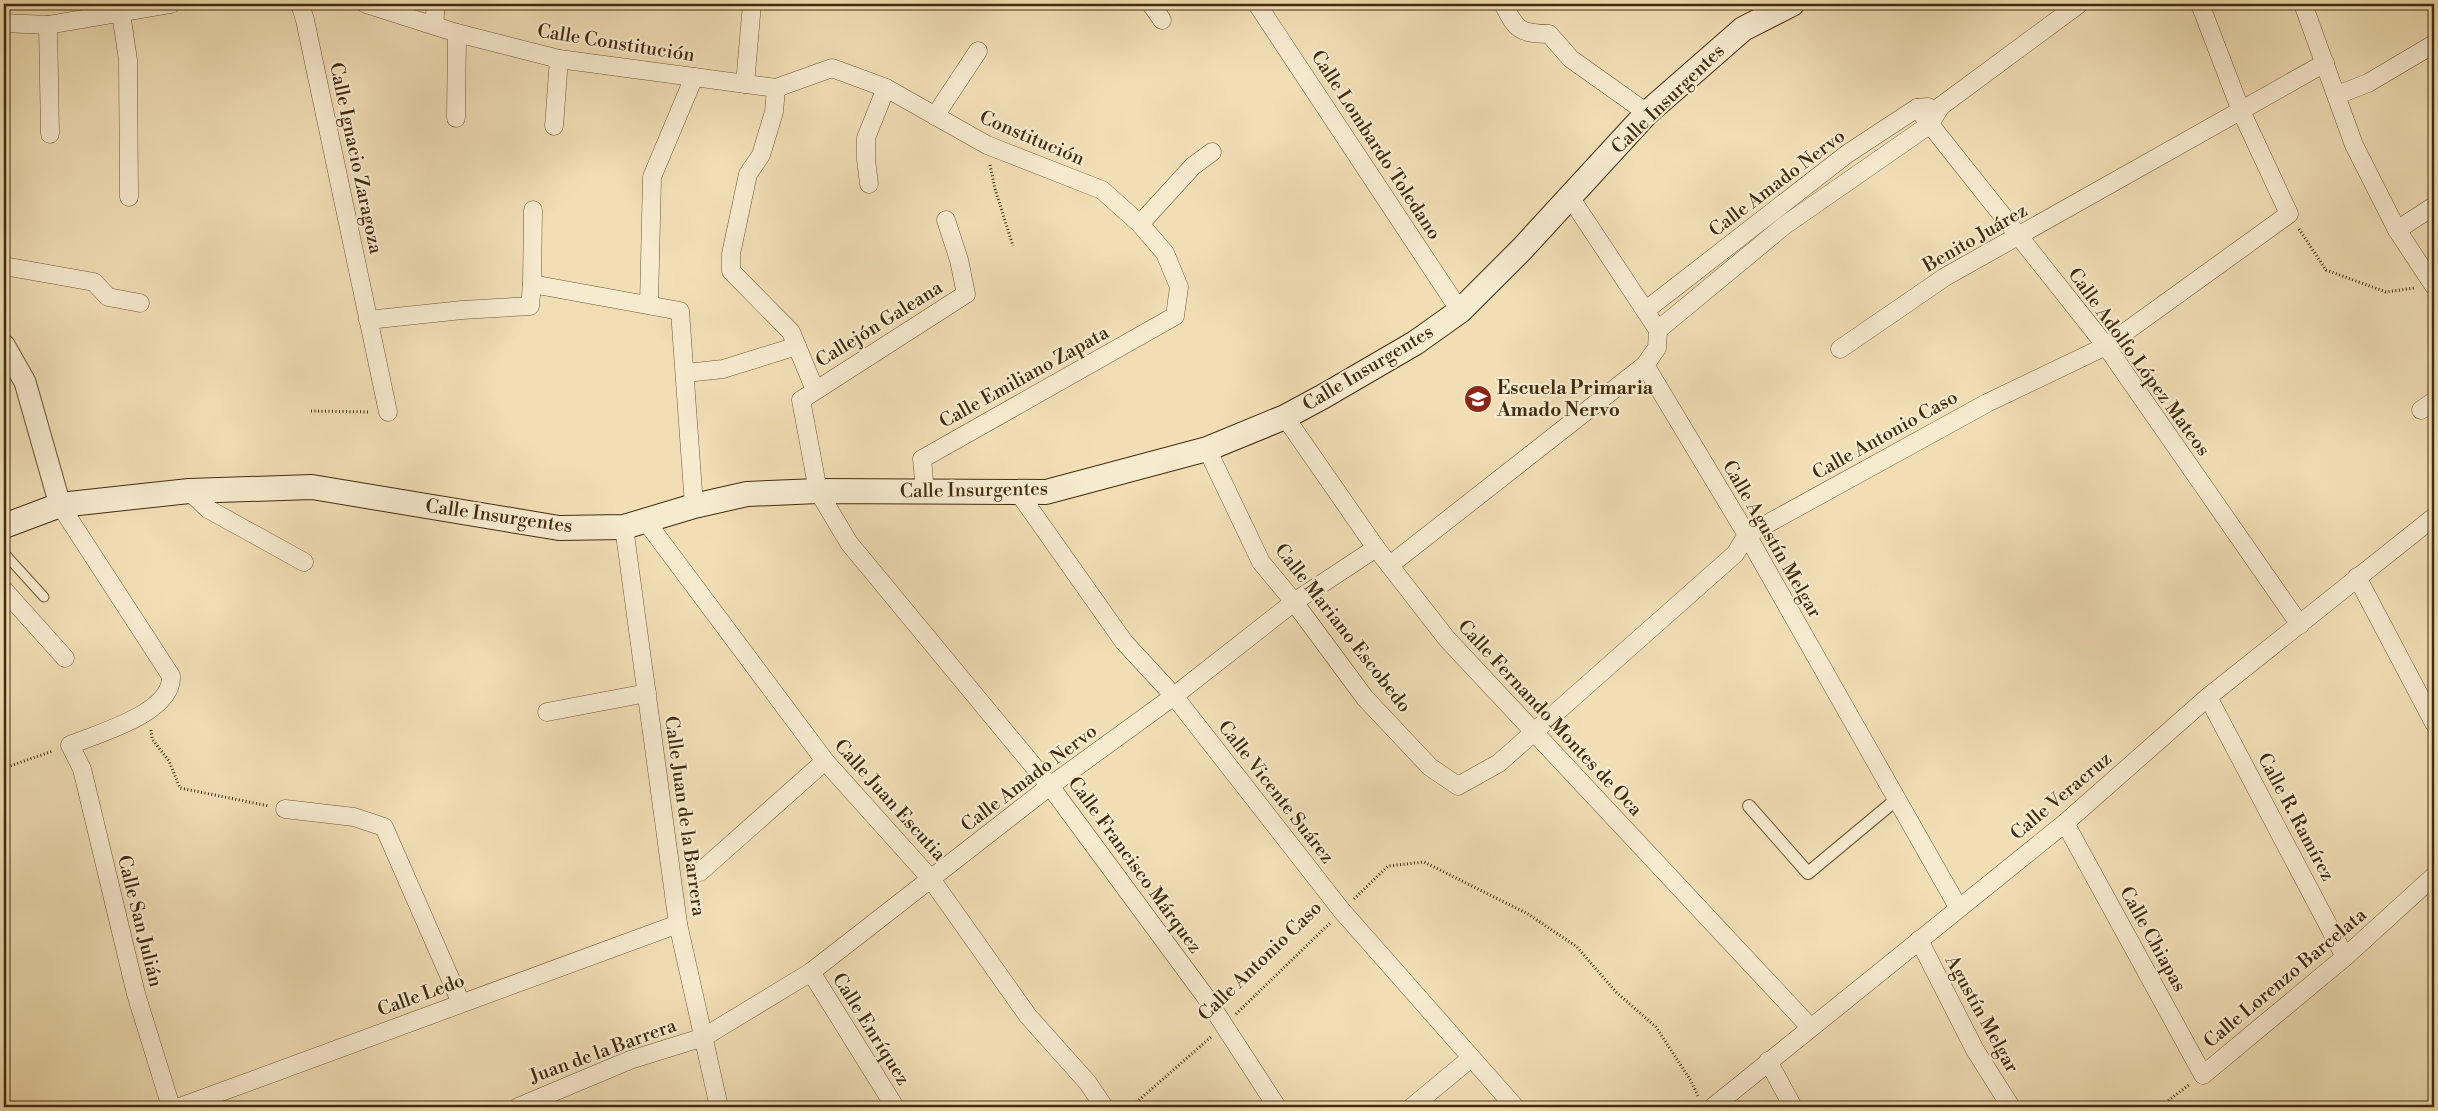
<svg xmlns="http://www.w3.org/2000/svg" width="2438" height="1111" font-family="'Libre Bodoni',serif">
<rect width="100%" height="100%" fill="#f1deb5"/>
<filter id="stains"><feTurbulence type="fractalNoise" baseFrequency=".004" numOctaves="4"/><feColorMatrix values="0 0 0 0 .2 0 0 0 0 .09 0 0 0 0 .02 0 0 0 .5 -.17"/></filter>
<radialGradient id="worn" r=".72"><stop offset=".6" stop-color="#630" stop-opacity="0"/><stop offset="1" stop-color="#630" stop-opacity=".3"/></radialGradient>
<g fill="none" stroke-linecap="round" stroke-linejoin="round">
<g stroke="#6e5837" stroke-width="11">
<path id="service" d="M 4,553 L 44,597"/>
</g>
<g stroke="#6e5837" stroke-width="14">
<path id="pedestrian" d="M 1749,806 L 1808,873 L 1897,799"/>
</g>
<g stroke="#6e5837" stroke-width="19">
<g id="minor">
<path d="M 300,4 L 305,20 L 388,412"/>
<path d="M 366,4 L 457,33 L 559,59 L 776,88 L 832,68 L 886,88 L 987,145 L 1102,190 L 1140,224 L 1165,253 L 1179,287 L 1175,316 L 922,459 L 925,491"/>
<path d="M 1151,4 L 1162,20"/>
<path d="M 1257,4 L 1460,311"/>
<path d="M 1503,4 C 1517,30 1518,33 1549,34 L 1571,59 L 1647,113"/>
<path d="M 2303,4 L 2354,145 L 2397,230 L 2434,286"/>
<path d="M 121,13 L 128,60 L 129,197"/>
<path d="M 4,23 L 48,25 L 171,4"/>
<path d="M 48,25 L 50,134"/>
<path d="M 434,25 L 436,4"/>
<path d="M 745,84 L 752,4"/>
<path d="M 776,88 L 774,112 L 761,155 L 748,174 L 731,254 L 731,271 L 791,332 L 815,390"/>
<path d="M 2337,95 L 2368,83 L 2434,44"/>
<path d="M 1917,108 L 2106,346 L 2300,625"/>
<path d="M 935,116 L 978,51"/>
<path d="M 456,118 L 457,33"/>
<path d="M 554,126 L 559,59"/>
<path d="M 869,184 L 866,159 L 866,138 L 886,88"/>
<path d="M 1570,197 L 1658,330 L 1657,348 L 1645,365 L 1747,535 L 1958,907"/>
<path d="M 946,220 L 959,260 L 966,294 L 801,400 L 818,491 L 849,543 L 1050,786 L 1205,996 L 1277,1107"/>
<path d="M 1140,224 L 1193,166 L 1212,152"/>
<path d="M 2397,230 L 2434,206"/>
<path d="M 4,266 L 94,282 L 108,297 L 140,303"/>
<path d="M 532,284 L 533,210"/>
<path d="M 649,304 L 652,177 L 694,77"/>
<path d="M 1646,310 L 1847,154 L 1917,108 L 1928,107"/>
<path d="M 368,320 L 462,310 L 530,306 L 532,284 L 680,311 L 694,506"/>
<path d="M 1658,330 L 1785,225 L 1929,125 L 1941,106 L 2079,4"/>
<path d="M 1840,349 L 1945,277 L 2325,63"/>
<path d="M 686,373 L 723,369 L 797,346"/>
<path d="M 2421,410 L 2434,401"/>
<path d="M 1285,417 L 1376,548 L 1447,639 L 1810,1027"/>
<path d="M 1207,449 L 1261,562 L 1294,602 L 1365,698 L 1430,767 L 1458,786 L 1499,763 L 1735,554 L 1747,535 L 1987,403 L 2106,346 L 2289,214 L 2241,111 L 2200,4"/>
<path d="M 189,491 L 208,509 L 304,562"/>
<path d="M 1018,492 L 1124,642 L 1174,696 L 1342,911 L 1515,1107"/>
<path d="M 60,505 L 171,676 C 173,713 99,733 70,745 L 82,769 L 136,994 L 171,1107"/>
<path d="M 645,520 L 825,761 L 931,879 L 1028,1016 L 1088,1083 L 1104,1107"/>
<path d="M 624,527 L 678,924 L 719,1107"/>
<path d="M 1390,565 L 1645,365"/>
<path d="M 2357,577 L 2434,723"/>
<path d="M 4,590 L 65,658"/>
<path d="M 2208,697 L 2345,957"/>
<path d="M 547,712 L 647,693"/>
<path d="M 285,809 L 354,817 L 384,827 L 461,1003"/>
<path d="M 2065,823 L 2203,1075 L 2345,957 L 2434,876"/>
<path d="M 700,872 L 825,761"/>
<path d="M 1919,940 L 1975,1050 L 2011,1107"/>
<path d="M 811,972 L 895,1107"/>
<path d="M 1768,1061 L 1793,1107"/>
<path d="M 180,1107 L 678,924"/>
<path d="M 518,1107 L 630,1060 L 704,1037 L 811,972 L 1050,786 L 1174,696 L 1294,602 L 1376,548"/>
<path d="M 1412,1107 L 1471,1058"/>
<path d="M 1713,1107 L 2065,823 L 2208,697 L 2434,517"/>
</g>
</g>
<g stroke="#6e5837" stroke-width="23">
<path id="tertiary" d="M 4,345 L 25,382 L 60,505"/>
</g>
<g stroke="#422c0d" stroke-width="26">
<path id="secondary" d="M 4,526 L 60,505 L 189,491 L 312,487 L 559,528 L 624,527 L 694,506 L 747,494 L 818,491 L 1046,492 L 1207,449 L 1285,417 L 1324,396 L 1415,343 L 1460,311 L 1522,249 L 1647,113 L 1743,29 L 1792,4"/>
</g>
<g stroke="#422c0d" stroke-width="3" stroke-dasharray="1 2.5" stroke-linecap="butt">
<path d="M 990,165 L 995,189 L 1013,246"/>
<path d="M 2299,229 L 2326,270 L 2386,292 L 2414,288"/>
<path d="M 311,411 L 370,412"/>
<path d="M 151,730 L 152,739 L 169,761 L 180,788 L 269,806"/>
<path d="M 4,768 L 53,751"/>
<path d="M 1354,899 L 1388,866 L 1424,862 L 1528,914 L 1577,947 L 1616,992 L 1656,1027 L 1691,1081 L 1699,1098"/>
<path d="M 1236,1014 L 1330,923"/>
<path d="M 1131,1107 L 1211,1037"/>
<path d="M 2160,1107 L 2190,1084"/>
</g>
<use href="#service" stroke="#f6eacf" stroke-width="9"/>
<use href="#pedestrian" stroke="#f6eacf" stroke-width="12"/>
<use href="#minor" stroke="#f6eacf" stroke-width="18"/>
<use href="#tertiary" stroke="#f6eacf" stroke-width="21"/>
<use href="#secondary" stroke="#f6eacf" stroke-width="24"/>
</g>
<defs>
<g id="school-disc" transform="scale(1.4375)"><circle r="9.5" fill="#8f2418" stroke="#f6eacf"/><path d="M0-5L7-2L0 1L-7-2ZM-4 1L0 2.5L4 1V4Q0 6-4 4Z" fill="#fff"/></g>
</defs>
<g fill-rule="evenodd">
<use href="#school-disc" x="1478" y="399"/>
</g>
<g text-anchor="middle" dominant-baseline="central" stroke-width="4.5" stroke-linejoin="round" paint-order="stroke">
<g font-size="19" fill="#422c0d" stroke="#f6eacf">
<text transform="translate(616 43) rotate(9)">Calle Constitución</text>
<text transform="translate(1668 99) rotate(-44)">Calle Insurgentes</text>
<text transform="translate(1032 138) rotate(23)">Constitución</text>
<text transform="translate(1376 145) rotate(57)">Calle Lombardo Toledano</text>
<text transform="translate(356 158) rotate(78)">Calle Ignacio Zaragoza</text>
<text transform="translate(1777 183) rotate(-37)">Calle Amado Nervo</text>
<text transform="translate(1975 238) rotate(-30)">Benito Juárez</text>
<text transform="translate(879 324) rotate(-32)">Callejón Galeana</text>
<text transform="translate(2139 362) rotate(54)">Calle Adolfo López Mateos</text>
<text transform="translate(1368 368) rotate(-31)">Calle Insurgentes</text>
<text transform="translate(1024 377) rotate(-29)">Calle Emiliano Zapata</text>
<text transform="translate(1885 435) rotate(-29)">Calle Antonio Caso</text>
<text transform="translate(974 490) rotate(-1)">Calle Insurgentes</text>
<text transform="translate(499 516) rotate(8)">Calle Insurgentes</text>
<text transform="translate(1772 539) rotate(60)">Calle Agustín Melgar</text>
<text transform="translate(1343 628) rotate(52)">Calle Mariano Escobedo</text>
<text transform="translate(1550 718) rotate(47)">Calle Fernando Montes de Oca</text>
<text transform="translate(1029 778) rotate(-37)">Calle Amado Nervo</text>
<text transform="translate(1276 792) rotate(52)">Calle Vicente Suárez</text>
<text transform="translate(2061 796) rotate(-40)">Calle Veracruz</text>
<text transform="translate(890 800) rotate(48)">Calle Juan Escutia</text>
<text transform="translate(685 816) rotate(82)">Calle Juan de la Barrera</text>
<text transform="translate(2296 817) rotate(62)">Calle R. Ramírez</text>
<text transform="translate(1135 865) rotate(54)">Calle Francisco Márquez</text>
<text transform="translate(140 921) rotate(76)">Calle San Julián</text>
<text transform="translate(2153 939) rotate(61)">Calle Chiapas</text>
<text transform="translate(1260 961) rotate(-44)">Calle Antonio Caso</text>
<text transform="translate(2285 978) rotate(-40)">Calle Lorenzo Barcelata</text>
<text transform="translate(421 995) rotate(-20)">Calle Ledo</text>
<text transform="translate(1982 1014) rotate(61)">Agustín Melgar</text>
<text transform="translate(871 1029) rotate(58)">Calle Enríquez</text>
<text transform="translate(603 1051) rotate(-20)">Juan de la Barrera</text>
</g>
<g font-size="19" font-weight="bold" fill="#422c0d" stroke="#f6eacf" text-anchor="start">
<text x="1497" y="388">Escuela Primaria<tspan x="1497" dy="22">Amado Nervo</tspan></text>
</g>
</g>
<rect width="2438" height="1111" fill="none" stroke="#f1deb5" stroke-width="20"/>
<rect x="5" y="5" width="2428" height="1101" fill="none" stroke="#422c0d" stroke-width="2.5"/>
<rect x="10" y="10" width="2418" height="1091" fill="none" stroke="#422c0d"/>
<rect width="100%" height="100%" filter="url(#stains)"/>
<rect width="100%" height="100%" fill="url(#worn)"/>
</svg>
